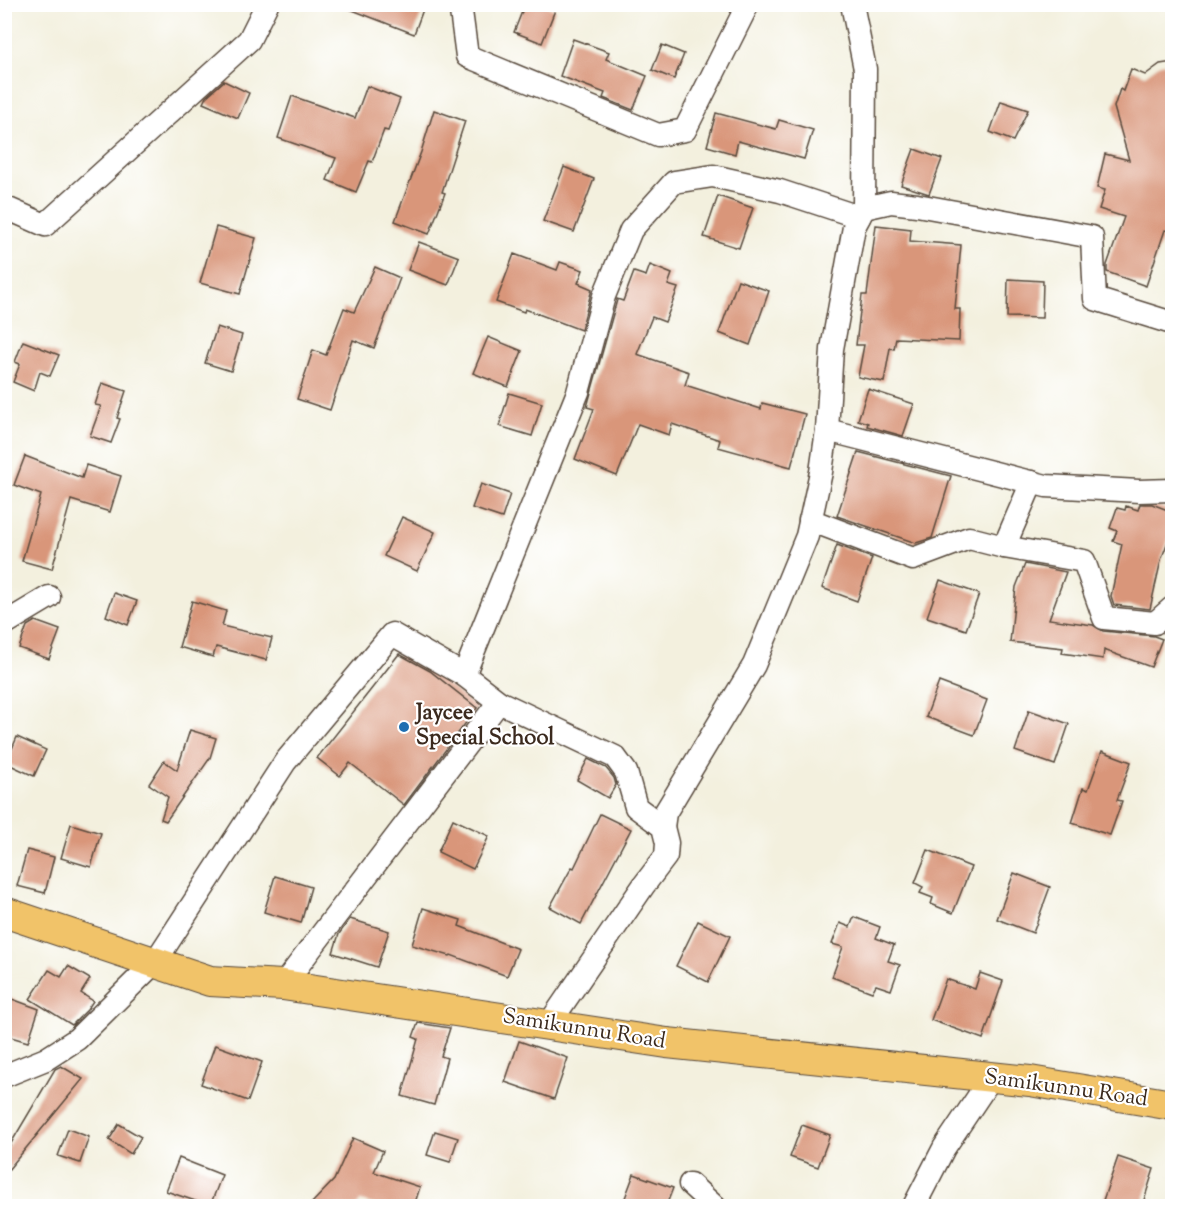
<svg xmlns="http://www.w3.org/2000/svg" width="1177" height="1211" font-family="'Sorts Mill Goudy',serif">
<rect width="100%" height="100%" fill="#fff"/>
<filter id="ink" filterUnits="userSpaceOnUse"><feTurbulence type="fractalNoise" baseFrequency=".0167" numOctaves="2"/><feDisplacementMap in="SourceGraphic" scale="12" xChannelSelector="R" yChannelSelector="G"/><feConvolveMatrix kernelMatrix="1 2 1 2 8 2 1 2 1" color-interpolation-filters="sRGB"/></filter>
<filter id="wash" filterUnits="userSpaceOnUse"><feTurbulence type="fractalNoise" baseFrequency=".008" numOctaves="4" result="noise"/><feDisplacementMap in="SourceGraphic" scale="24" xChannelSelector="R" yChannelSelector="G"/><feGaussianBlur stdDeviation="1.35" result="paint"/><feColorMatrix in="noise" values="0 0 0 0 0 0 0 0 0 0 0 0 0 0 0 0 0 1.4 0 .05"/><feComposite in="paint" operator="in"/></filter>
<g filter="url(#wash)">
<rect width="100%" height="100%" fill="#f3f0de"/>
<g id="blocks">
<g fill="#d9967a">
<path d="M 342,4 L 425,4 L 414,34 L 342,6 Z"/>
<path d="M 525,4 L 543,4 L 555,10 L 542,43 L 514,32 Z"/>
<path d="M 573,39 L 609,52 L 606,59 L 647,76 L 633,110 L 603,98 L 605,93 L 560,76 Z"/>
<path d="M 662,45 L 684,54 L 674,79 L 652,70 Z"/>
<path d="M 1173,62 L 1173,220 L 1170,231 L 1165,230 L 1146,286 L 1107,272 L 1107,265 L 1124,217 L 1099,209 L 1105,190 L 1097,188 L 1105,154 L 1129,160 L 1114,107 L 1120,89 L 1123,91 L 1131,69 L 1145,75 L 1160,64 Z"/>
<path d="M 224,81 L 249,93 L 238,118 L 203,103 L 206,97 Z"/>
<path d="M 367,86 L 400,99 L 388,131 L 384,130 L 372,162 L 369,161 L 356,192 L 327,180 L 336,158 L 278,138 L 292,96 L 355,118 Z"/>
<path d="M 1001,101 L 1028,110 L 1013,141 L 990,132 Z"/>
<path d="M 434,110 L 465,121 L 442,192 L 445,193 L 429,234 L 395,221 L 421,152 Z"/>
<path d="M 716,113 L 776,129 L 779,120 L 813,130 L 804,159 L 738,141 L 735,154 L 707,146 Z"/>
<path d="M 914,149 L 942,159 L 929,194 L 901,185 Z"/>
<path d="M 564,167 L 594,179 L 574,232 L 543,221 Z"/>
<path d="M 718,196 L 753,208 L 739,248 L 704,237 Z"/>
<path d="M 876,225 L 911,229 L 910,241 L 961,245 L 955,309 L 960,309 L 959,341 L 896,338 L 894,349 L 890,348 L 884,382 L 858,377 L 864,345 L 856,345 L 862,295 L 867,295 Z"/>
<path d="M 216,227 L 256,238 L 240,294 L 200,283 Z"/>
<path d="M 419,242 L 459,257 L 448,285 L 408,270 Z"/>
<path d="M 514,254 L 557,270 L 560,262 L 583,270 L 578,283 L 592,289 L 581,330 L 525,309 L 524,312 L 496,302 Z"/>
<path d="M 650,265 L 672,274 L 668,285 L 678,288 L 665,322 L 652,317 L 637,354 L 689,372 L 685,385 L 761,409 L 762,403 L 805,414 L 791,467 L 718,447 L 720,440 L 672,424 L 669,435 L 638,424 L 617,476 L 575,459 L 594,409 L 587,407 L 617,300 L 617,299 L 623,301 L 634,272 L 646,276 Z"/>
<path d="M 375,267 L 400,278 L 374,348 L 353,340 L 330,410 L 297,399 L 313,350 L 326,355 L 344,308 L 354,312 Z"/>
<path d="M 1008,279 L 1043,281 L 1042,318 L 1007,317 Z"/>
<path d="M 738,280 L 769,291 L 750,345 L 719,333 Z"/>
<path d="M 217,327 L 242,335 L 231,371 L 205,363 Z"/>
<path d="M 488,337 L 522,351 L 508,387 L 473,373 Z"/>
<path d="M 23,341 L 59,355 L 50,376 L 40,372 L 34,391 L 13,382 L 20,364 L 15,362 Z"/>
<path d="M 102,383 L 126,391 L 117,418 L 120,419 L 111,443 L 90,436 L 101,406 L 95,405 Z"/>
<path d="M 868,389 L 914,404 L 903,436 L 867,426 L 868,423 L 858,420 Z"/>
<path d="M 509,393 L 542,403 L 532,436 L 499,426 Z"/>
<path d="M 858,452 L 951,476 L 932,538 L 916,543 L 837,516 Z"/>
<path d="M 25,456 L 82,478 L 86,465 L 121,476 L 110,512 L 71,500 L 52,569 L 22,561 L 41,495 L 14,485 Z"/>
<path d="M 481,484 L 510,494 L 502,518 L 472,508 Z"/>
<path d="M 1140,504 L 1152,504 L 1173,512 L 1173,528 L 1161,560 L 1150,609 L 1114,605 L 1111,596 L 1122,544 L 1113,541 L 1117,531 L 1110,528 L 1117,508 L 1125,510 L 1126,506 L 1138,510 Z"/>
<path d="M 402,517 L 435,532 L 417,571 L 384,556 Z"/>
<path d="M 837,545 L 872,558 L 857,601 L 822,588 Z"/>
<path d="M 1025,564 L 1066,572 L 1049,619 L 1093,625 L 1103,631 L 1154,636 L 1162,639 L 1151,667 L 1104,650 L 1103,659 L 1062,653 L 1063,648 L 1010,642 L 1016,587 Z"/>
<path d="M 940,580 L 979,594 L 966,630 L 927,617 Z"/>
<path d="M 114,593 L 137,601 L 128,625 L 106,616 Z"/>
<path d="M 192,601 L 226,611 L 222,626 L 272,638 L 266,660 L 216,647 L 213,657 L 179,647 Z"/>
<path d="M 35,621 L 60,630 L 49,659 L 19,648 L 27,626 Z"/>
<path d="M 399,654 L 430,671 L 477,708 L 404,805 L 350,763 L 340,776 L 317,758 Z"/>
<path d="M 939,682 L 987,700 L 974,735 L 926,717 Z"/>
<path d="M 1029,710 L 1069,724 L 1055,765 L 1015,751 Z"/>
<path d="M 190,730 L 216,738 L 210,758 L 166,821 L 161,819 L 168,797 L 149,784 L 164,761 L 177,770 Z"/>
<path d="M 17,737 L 46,750 L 34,776 L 6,763 Z"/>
<path d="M 1102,751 L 1131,762 L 1117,800 L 1122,801 L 1110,835 L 1072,823 L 1083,788 L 1088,790 Z"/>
<path d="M 588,759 L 606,768 L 614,778 L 616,785 L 608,798 L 577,780 Z"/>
<path d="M 600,814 L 631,829 L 581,924 L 550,907 L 572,867 L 574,868 Z"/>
<path d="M 453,819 L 489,836 L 473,869 L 438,852 Z"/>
<path d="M 71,824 L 101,833 L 91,867 L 61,858 Z"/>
<path d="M 27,850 L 54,857 L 45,893 L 17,886 Z"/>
<path d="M 928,850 L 971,867 L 953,913 L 931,904 L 933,898 L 920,893 L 923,887 L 915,883 Z"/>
<path d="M 1014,873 L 1050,887 L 1033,933 L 997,919 Z"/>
<path d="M 275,876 L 311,887 L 301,923 L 264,912 Z"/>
<path d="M 423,908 L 461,920 L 459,926 L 518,949 L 507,976 L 451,955 L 450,956 L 412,945 Z"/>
<path d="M 854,917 L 880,927 L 876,938 L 894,945 L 888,961 L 900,965 L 891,990 L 876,985 L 872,992 L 832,977 L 843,947 L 832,944 L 840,923 L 850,927 Z"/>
<path d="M 350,919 L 389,931 L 377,967 L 333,953 L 339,934 Z"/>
<path d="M 698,921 L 730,936 L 708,982 L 676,966 Z"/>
<path d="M 68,966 L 90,979 L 81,993 L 93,1001 L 87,1010 L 72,1025 L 30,999 L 49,970 L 61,977 Z"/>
<path d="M 980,973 L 1003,981 L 983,1039 L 931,1020 L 946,979 L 975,989 Z"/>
<path d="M 4,996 L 39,1009 L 28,1042 L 4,1035 Z"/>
<path d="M 418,1023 L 450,1028 L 441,1056 L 447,1058 L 434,1105 L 402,1096 L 418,1039 L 413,1037 Z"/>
<path d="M 519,1041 L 568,1058 L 554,1099 L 505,1082 Z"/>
<path d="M 215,1045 L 262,1062 L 248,1101 L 201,1084 Z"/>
<path d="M 61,1066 L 83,1079 L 8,1170 L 4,1168 L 4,1155 L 55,1069 Z"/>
<path d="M 119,1124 L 141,1137 L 131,1154 L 109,1140 Z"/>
<path d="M 802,1125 L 830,1135 L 818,1167 L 790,1157 Z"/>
<path d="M 68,1129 L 89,1137 L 80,1163 L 58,1156 Z"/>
<path d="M 435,1131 L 458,1138 L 450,1162 L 427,1155 Z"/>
<path d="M 353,1138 L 383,1151 L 374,1172 L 420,1187 L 414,1206 L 378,1206 L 361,1201 L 356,1206 L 309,1206 L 334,1180 Z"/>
<path d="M 1118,1157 L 1154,1169 L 1142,1206 L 1101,1206 Z"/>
<path d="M 179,1158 L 222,1175 L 210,1206 L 166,1191 Z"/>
<path d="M 634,1174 L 673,1188 L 666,1206 L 622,1206 Z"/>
</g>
</g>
</g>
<g filter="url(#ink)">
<use href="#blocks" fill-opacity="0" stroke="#57483b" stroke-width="1.5"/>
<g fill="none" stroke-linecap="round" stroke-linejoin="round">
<g stroke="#57483b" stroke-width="25">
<g id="minor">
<path d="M 460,4 L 467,56 L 658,135 L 685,130 L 748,4"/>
<path d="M 4,207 L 45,225 L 249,40 L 267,4"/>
<path d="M 864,208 L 891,202 L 917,205 L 1092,237 L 1095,299 L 1172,323"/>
<path d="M 827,430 L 1046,486 L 1139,491 L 1172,490"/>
<path d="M 810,520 L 913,559 L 969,538 L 1004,547 L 1084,561 L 1104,618 L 1155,623 L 1172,608"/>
<path d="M 1004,547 L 1032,482"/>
<path d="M 4,624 L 49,597"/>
<path d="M 464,675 L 578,392 L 604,296 L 631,230 L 674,182 L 713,176 L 780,191 L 859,217"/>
<path d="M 663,827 L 665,813 L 754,665 L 807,536 L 821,472 L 827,430 L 832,349 L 854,227 L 864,208 L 865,69 L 852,4"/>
<path d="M 283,985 L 499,702"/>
<path d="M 4,1076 L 46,1059 L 77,1039 L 155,962 L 285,762 L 392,634 L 464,675 L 499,702 L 615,757 L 626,772 L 636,807 L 663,827 L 667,843 L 666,856 L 644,885 L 549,1024"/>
<path d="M 690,1184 L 714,1206"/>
<path d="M 914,1206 L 944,1148 L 991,1078"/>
</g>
</g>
<g stroke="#57483b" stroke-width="32">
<path id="major" d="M 4,912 L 210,981 L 283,985 L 667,1043 L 1030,1081 L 1172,1105"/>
</g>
<use href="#minor" stroke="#fff" stroke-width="22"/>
<use href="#major" stroke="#f1c369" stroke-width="30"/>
</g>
</g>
<circle fill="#1f6fb2" stroke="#fff" stroke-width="2" cx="404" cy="727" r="6"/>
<g text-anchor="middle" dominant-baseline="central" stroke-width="4.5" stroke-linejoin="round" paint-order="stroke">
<g font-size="22" font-weight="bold" fill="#3b2a1e" stroke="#fff" text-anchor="start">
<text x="416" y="714">Jaycee<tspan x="416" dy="25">Special School</tspan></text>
</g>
<g font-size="22" fill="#3b2a1e" stroke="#fff">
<text transform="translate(584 1030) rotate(9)">Samikunnu Road</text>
<text transform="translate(1066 1089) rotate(8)">Samikunnu Road</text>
</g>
</g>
<rect width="1177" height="1211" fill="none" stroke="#fff" stroke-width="24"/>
</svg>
